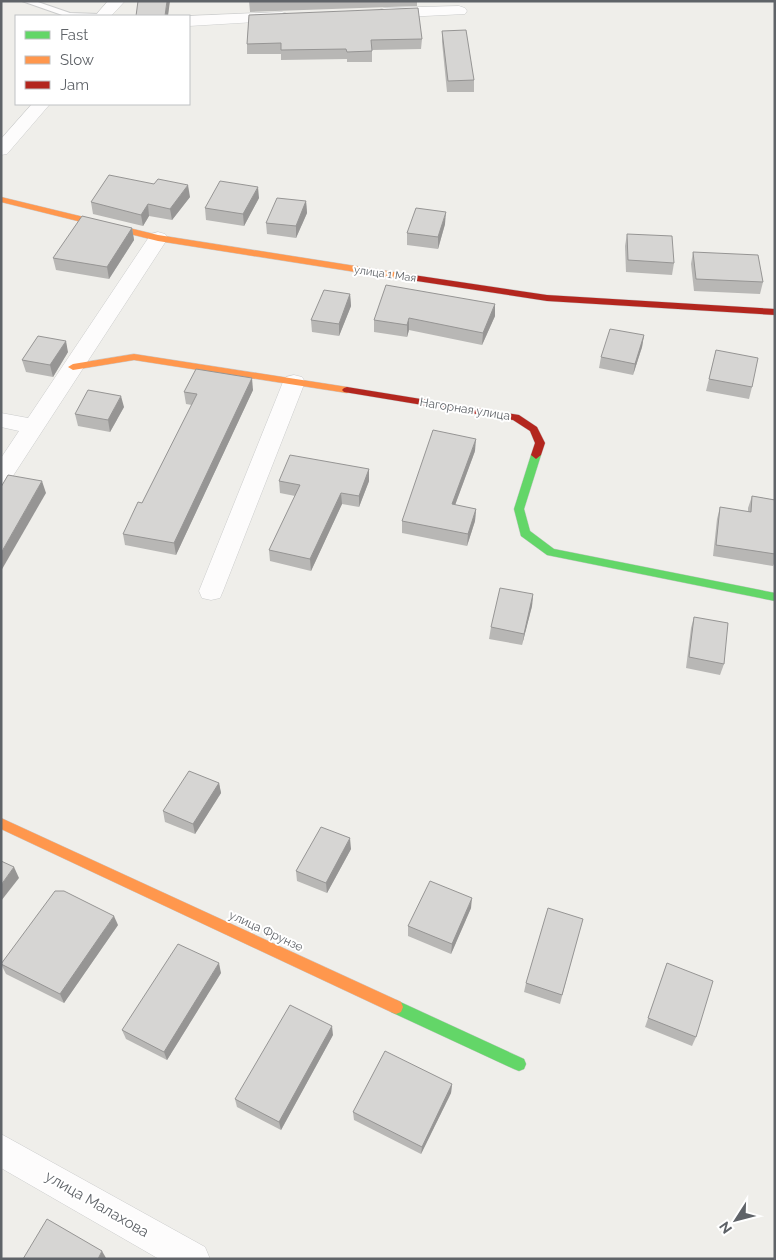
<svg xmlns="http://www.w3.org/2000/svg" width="776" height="1260" font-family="Raleway,sans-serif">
<rect width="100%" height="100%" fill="#efeeea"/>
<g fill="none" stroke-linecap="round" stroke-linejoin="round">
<g stroke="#cbcccc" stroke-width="2">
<path id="lane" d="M 22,1 L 35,1 L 70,13 L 99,14 L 103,16 L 65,16 Z"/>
</g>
<g stroke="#cbcccc" stroke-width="1">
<g id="street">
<path d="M 108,1 L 125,1 L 111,16 L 95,16 Z"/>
<path d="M 459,6 L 465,8 L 467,11 L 465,14 L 384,18 L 378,16 L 376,13 L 378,10 L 384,8 Z"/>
<path d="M 282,12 L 288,14 L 290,17 L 288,20 L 189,26 L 189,16 Z"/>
<path d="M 32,104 L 50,104 L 7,154 L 1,155 L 1,139 Z"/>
<path d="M 158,232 L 165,234 L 168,238 L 9,482 L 1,484 L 1,458 L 19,431 L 1,427 L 1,413 L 28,418 L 151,234 Z"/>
<path d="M 294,375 L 302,377 L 305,382 L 223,591 L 220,598 L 211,600 L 202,598 L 199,591 L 283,382 L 286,377 Z"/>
<path d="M 1,1134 L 205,1247 L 210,1259 L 159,1259 L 1,1168 Z"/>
</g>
</g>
<g stroke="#cacacb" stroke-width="1">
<g id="fast">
<path d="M 536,451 L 541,455 L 524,509 L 530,531 L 554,549 L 775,593 L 775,601 L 547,555 L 521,536 L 514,509 L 531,455 Z"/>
<path d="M 396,1000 L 524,1059 L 526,1064 L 524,1069 L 519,1071 L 514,1069 L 391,1012 L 389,1007 L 391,1002 Z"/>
</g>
</g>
<g stroke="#cacacb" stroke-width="1">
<g id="slow">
<path d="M 1,197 L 158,235 L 400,273 L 404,276 L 400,279 L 158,241 L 1,202 Z"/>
<path d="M 134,354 L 347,387 L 352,390 L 347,393 L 134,360 L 73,370 L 68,367 L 73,364 Z"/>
<path d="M 1,818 L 401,1002 L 403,1007 L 401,1012 L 396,1014 L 391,1012 L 1,829 Z"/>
</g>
</g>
<g stroke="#cacacb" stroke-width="1">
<g id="jam">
<path d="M 400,273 L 547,295 L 775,309 L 775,315 L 547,301 L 397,278 L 396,276 Z"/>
<path d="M 347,387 L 519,415 L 537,427 L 545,443 L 541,455 L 536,459 L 531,455 L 535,443 L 530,431 L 513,420 L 344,392 L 342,390 L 344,388 Z"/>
</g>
</g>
<use href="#lane" fill="#fdfcfc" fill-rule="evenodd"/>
<use href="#street" fill="#fdfcfc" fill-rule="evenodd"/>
<use href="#fast" fill="#63d668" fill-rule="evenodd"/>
<use href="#slow" fill="#ff974d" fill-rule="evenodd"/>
<use href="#jam" fill="#b3261e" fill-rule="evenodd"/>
</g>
<g fill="#b8b7b5">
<path d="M 249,1 L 417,1 L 417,6 L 250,12 Z"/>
<path d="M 249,15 L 422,39 L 421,49 L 372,50 L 372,62 L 347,62 L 347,59 L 281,60 L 281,54 L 247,54 L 247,44 Z"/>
<path d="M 442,31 L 474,80 L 474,92 L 447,92 L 442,42 Z"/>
<path d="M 190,197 L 172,220 L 149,216 L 143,226 L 93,214 L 91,202 Z"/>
<path d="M 259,198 L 244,226 L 206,220 L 205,208 Z"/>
<path d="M 306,201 L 307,213 L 296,238 L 267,234 L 266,223 Z"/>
<path d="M 445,224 L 438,249 L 407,245 L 407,233 Z"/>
<path d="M 132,228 L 134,240 L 109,279 L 56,270 L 53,258 Z"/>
<path d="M 627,234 L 674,263 L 672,275 L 626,272 L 625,246 Z"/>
<path d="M 693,252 L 763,282 L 760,294 L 694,291 L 691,264 Z"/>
<path d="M 350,294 L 351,306 L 339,336 L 312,332 L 311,320 Z"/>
<path d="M 495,304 L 495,316 L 482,345 L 409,330 L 407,337 L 374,332 L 374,320 Z"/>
<path d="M 644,335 L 642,347 L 633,375 L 599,368 L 601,357 Z"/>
<path d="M 716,350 L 752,387 L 749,399 L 706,391 Z"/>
<path d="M 68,352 L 53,377 L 26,372 L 22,360 Z"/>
<path d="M 253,390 L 176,555 L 125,545 L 123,534 L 142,503 L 192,405 L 186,404 L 184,392 Z"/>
<path d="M 124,407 L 110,432 L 78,426 L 75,414 Z"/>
<path d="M 475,451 L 455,505 L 476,509 L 475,521 L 467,546 L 402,533 L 402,521 Z"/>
<path d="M 369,469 L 369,481 L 359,507 L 342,504 L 311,571 L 270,561 L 269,550 L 295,496 L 280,493 L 279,481 Z"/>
<path d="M 752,496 L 775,500 L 775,562 L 773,566 L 713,556 L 717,519 L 720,507 L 748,512 L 748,508 Z"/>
<path d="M 533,594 L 532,606 L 522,645 L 489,639 L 491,627 Z"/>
<path d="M 694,617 L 724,664 L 720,675 L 686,668 L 691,628 Z"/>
<path d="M 219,783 L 221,793 L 195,834 L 165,822 L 163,811 Z"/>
<path d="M 351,849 L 327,893 L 297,881 L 296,871 Z"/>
<path d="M 471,908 L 451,954 L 408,936 L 408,926 Z"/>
<path d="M 118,925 L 64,1003 L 6,974 L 1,964 Z"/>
<path d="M 580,928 L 560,1004 L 524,992 L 526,983 Z"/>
<path d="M 667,963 L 696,1037 L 692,1046 L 645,1027 Z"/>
<path d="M 221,973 L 167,1060 L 126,1039 L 122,1030 Z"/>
<path d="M 333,1035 L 281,1130 L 237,1107 L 235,1099 Z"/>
<path d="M 452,1084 L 451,1093 L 421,1154 L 354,1120 L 353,1112 Z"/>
</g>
<g fill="#969594">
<path d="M 167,1 L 170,1 L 168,16 L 165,16 Z"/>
<path d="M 188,185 L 190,197 L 172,220 L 170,209 Z"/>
<path d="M 258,187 L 259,198 L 244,226 L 243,214 Z"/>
<path d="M 306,201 L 307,213 L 296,238 L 296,226 Z"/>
<path d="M 148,204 L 149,216 L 143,226 L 141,215 Z"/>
<path d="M 446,212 L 445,224 L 438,249 L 438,237 Z"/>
<path d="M 132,228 L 134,240 L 109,279 L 107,267 Z"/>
<path d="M 350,294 L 351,306 L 339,336 L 339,324 Z"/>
<path d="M 495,304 L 495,316 L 482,345 L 483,333 Z"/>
<path d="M 409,318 L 409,330 L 407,337 L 407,325 Z"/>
<path d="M 644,335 L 642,347 L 633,375 L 635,364 Z"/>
<path d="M 66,341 L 68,352 L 53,377 L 50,365 Z"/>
<path d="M 252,378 L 253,390 L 176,555 L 174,543 Z"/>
<path d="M 121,396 L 124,407 L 110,432 L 108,420 Z"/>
<path d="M 476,439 L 475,451 L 451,516 L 452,504 Z"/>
<path d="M 369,469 L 369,481 L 359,507 L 359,496 Z"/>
<path d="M 42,481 L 46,493 L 1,571 L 1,553 Z"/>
<path d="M 341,493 L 342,504 L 311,571 L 310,559 Z"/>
<path d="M 476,509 L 475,521 L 467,546 L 468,534 Z"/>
<path d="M 533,594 L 532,606 L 522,645 L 524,634 Z"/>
<path d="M 219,783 L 221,793 L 195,834 L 193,824 Z"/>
<path d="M 350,838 L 351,849 L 327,893 L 326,883 Z"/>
<path d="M 14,867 L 19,878 L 1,901 L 1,885 Z"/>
<path d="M 472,898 L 471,908 L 451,954 L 452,944 Z"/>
<path d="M 114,916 L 118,925 L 64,1003 L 60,994 Z"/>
<path d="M 219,963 L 221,973 L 167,1060 L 164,1052 Z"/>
<path d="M 332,1026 L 333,1035 L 281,1130 L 279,1122 Z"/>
<path d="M 452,1084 L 451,1093 L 421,1154 L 422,1147 Z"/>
<path d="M 102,1251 L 106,1258 L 106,1259 L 98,1259 Z"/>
</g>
<g fill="#d6d5d3" stroke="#969594">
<path d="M 138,1 L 167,1 L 165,16 L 136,16 Z"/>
<path d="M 418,8 L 422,39 L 371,40 L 372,51 L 347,52 L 346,49 L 281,50 L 281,43 L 247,44 L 249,15 Z"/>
<path d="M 466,30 L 474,80 L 448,81 L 442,31 Z"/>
<path d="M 109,175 L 154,184 L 158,179 L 188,185 L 170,209 L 148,204 L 141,215 L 91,202 Z"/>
<path d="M 220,181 L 258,187 L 243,214 L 205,208 Z"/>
<path d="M 277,198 L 306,201 L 296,226 L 266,223 Z"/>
<path d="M 416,208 L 446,212 L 438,237 L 407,233 Z"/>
<path d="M 82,216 L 132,228 L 107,267 L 53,258 Z"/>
<path d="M 627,234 L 672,236 L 674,263 L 628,260 Z"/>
<path d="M 693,252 L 758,255 L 763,282 L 696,279 Z"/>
<path d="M 386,285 L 495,304 L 483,333 L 409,318 L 407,325 L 374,320 Z"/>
<path d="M 324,290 L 350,294 L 339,324 L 311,320 Z"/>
<path d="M 610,329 L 644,335 L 635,364 L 601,357 Z"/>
<path d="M 38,336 L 66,341 L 50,365 L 22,360 Z"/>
<path d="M 716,350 L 758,358 L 752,387 L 709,379 Z"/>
<path d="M 196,369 L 252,378 L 174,543 L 123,534 L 138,502 L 142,503 L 197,394 L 184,392 Z"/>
<path d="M 88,390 L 121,396 L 108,420 L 75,414 Z"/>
<path d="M 433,430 L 476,439 L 452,504 L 476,509 L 468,534 L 402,521 Z"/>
<path d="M 290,455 L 369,469 L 359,496 L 341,493 L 310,559 L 269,550 L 300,485 L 279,481 Z"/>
<path d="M 8,475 L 42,481 L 1,553 L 1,487 Z"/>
<path d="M 752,496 L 775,500 L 775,554 L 716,545 L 720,507 L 751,512 Z"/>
<path d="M 500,588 L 533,594 L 524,634 L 491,627 Z"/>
<path d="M 694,617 L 728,623 L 724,664 L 689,657 Z"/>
<path d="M 189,771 L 219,783 L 193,824 L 163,811 Z"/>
<path d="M 321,827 L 350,838 L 326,883 L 296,871 Z"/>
<path d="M 1,861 L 14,867 L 1,885 Z"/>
<path d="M 430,881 L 472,898 L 452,944 L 408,926 Z"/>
<path d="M 55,891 L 64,891 L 114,916 L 60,994 L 1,964 Z"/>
<path d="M 548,908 L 583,919 L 562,995 L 526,983 Z"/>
<path d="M 178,944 L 219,963 L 164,1052 L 122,1030 Z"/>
<path d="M 667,963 L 713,981 L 696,1037 L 648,1018 Z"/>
<path d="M 290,1005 L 332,1026 L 279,1122 L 235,1099 Z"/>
<path d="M 385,1051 L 452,1084 L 422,1147 L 353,1112 Z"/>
<path d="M 47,1219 L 102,1251 L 98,1259 L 23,1259 Z"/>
</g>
<g text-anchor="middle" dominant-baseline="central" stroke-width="4" stroke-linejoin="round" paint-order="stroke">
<g font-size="11" fill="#5f6368" stroke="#fff">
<text transform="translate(385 274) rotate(8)">улица 1 Мая</text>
</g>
<g font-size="12" fill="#5f6368" stroke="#fff">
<text transform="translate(465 409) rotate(9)">Нагорная улица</text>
<text transform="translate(266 931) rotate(25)">улица Фрунзе</text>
</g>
<g font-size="15" fill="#5f6368" stroke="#fff">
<text transform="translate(97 1204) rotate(30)">улица Малахова</text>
</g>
</g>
<rect width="776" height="1260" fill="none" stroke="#5f6368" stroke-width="5"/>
<rect x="15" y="15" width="175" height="90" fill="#ffffff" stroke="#bfc1c3"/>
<rect x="25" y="31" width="25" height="8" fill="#63d668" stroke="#bfc1c3"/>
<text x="60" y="40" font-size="15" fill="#5f6368">Fast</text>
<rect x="25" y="56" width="25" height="8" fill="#ff974d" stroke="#bfc1c3"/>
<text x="60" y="65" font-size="15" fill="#5f6368">Slow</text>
<rect x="25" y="81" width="25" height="8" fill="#b3261e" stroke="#bfc1c3"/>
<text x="60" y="90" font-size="15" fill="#5f6368">Jam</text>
<g transform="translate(736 1220) rotate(234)" stroke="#ffffff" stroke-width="4" paint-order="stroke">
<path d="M0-4L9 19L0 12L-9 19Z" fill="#5f6368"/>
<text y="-8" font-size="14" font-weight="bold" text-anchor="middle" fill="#5f6368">N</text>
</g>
</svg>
